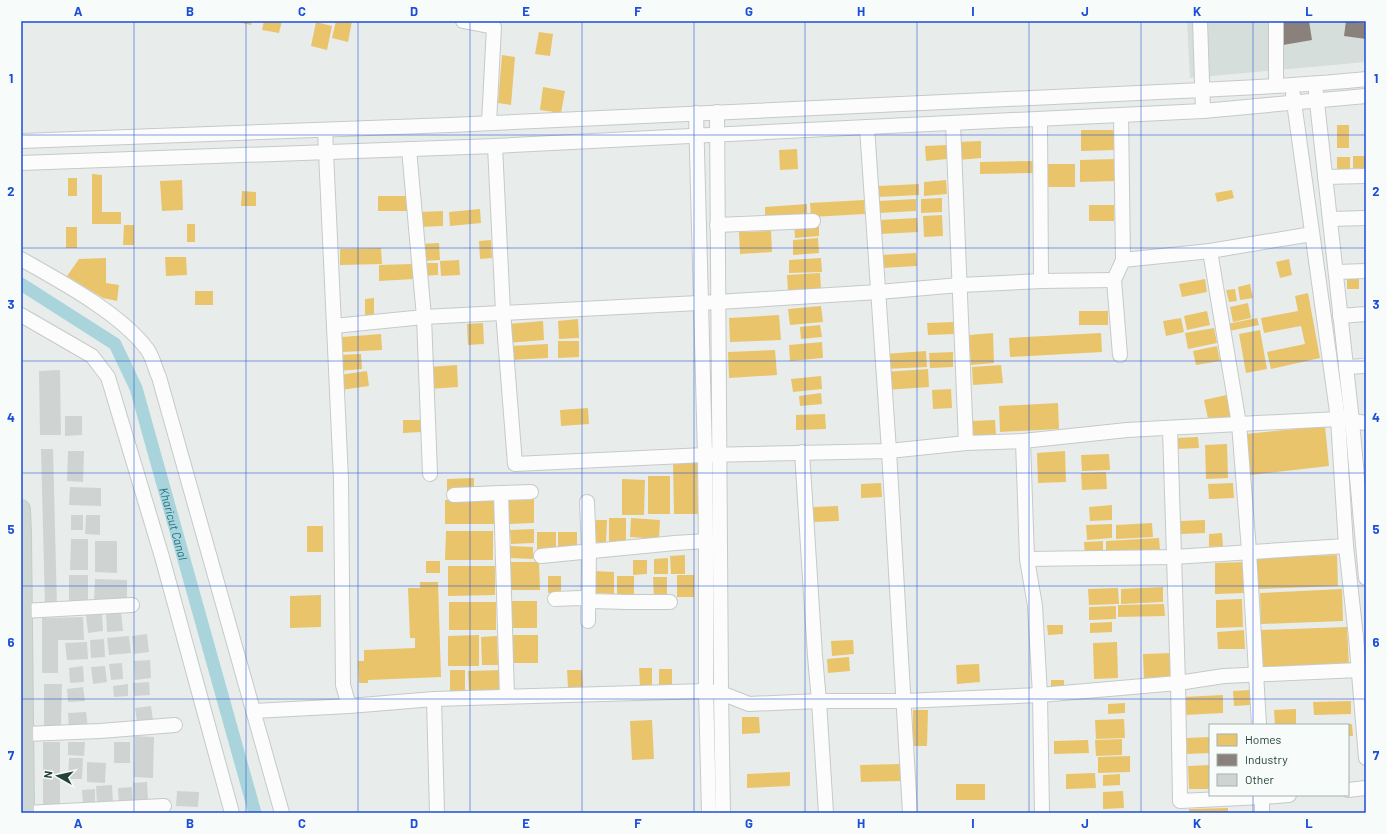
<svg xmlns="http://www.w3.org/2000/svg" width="1387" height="834" font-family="Barlow,sans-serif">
<rect width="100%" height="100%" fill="#e8edeb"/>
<path fill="#d6dedb" d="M 1187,21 L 1366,21 L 1366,62 L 1190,78 Z"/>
<g fill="#e9c46a">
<path d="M 232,21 L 252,21 L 251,25 Z"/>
<path d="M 264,21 L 282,21 L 279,33 L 262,30 Z"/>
<path d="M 336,21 L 352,21 L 348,42 L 332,38 Z"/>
<path d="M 316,22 L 332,26 L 327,50 L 311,46 Z"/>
<path d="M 539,32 L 553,34 L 550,56 L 535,54 Z"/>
<path d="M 502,55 L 515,57 L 511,105 L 498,103 Z"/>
<path d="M 543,87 L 565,91 L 561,113 L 540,110 Z"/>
<rect x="1337" y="125" width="12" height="23"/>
<path d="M 1081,130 L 1116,130 L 1116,150 L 1081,151 Z"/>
<path d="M 981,141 L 981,158 L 958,160 L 957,142 Z"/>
<path d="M 947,145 L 947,159 L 926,161 L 925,146 Z"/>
<path d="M 797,149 L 798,169 L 780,170 L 779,150 Z"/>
<rect x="1353" y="156" width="13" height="12"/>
<rect x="1337" y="157" width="13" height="17"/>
<path d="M 1116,159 L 1116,181 L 1080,182 L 1080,160 Z"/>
<path d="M 1034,161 L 1034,173 L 980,174 L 980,162 Z"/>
<rect x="1047" y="164" width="28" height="23"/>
<path d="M 92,174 L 102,175 L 102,212 L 121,212 L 121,224 L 92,224 Z"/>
<rect x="68" y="178" width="9" height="18"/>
<path d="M 182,180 L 183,210 L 162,211 L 160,181 Z"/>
<path d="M 946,180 L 947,194 L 924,196 L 924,182 Z"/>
<path d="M 919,184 L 919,195 L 878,197 L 878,186 Z"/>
<path d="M 1232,190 L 1234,198 L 1217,202 L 1215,193 Z"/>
<path d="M 242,191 L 256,192 L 256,206 L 241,206 Z"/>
<rect x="378" y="196" width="29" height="15"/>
<path d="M 942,198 L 942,212 L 921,213 L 921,199 Z"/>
<path d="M 916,199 L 916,211 L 878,213 L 878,201 Z"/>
<path d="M 864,200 L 865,214 L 811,217 L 810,203 Z"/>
<path d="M 807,204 L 807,218 L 765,221 L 765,207 Z"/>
<rect x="1089" y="205" width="25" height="16"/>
<path d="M 480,209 L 481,223 L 450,226 L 449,212 Z"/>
<path d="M 443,211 L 443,226 L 420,227 L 420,212 Z"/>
<path d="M 942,215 L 943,236 L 924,237 L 923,216 Z"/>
<path d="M 917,218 L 918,232 L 880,234 L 879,220 Z"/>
<path d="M 819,223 L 819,236 L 795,238 L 794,224 Z"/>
<rect x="187" y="224" width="8" height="18"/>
<path d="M 124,225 L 134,225 L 134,245 L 123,245 Z"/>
<rect x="66" y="227" width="11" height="21"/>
<path d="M 771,231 L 772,252 L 740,254 L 739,232 Z"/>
<path d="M 818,238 L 819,253 L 793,255 L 793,240 Z"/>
<path d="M 491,240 L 492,258 L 480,259 L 479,241 Z"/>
<path d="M 439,243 L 440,260 L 422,261 L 421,244 Z"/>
<path d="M 381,248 L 382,264 L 340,265 L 340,249 Z"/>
<path d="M 916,253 L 917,266 L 882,268 L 881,255 Z"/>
<path d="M 165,257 L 186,257 L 187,275 L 166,276 Z"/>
<path d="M 106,258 L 106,283 L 119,285 L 117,301 L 103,298 L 67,276 L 79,259 Z"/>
<path d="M 821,258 L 822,272 L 789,273 L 789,260 Z"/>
<path d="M 1289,259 L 1292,275 L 1280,278 L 1276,262 Z"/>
<path d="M 459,260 L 460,275 L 441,276 L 440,261 Z"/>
<path d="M 422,263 L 438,263 L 438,275 L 423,276 Z"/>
<path d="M 413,264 L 414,279 L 379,281 L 379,265 Z"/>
<path d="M 820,273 L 821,289 L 788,291 L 787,275 Z"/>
<rect x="1347" y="277" width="12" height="12"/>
<path d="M 1205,279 L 1207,292 L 1182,297 L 1179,284 Z"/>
<path d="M 1250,284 L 1253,298 L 1240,300 L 1238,287 Z"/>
<path d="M 1235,289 L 1237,301 L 1229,302 L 1226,290 Z"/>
<rect x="195" y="291" width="18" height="14"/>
<path d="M 1308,293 L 1320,358 L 1271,369 L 1267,352 L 1305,344 L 1301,326 L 1264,333 L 1261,318 L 1298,311 L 1295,296 Z"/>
<path d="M 374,298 L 374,321 L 365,320 L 365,299 Z"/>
<path d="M 1248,303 L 1251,318 L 1233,322 L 1230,307 Z"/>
<path d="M 821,306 L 823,322 L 790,325 L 788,309 Z"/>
<rect x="1079" y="311" width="29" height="14"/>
<path d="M 1207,311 L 1210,325 L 1187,330 L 1184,316 Z"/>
<path d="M 779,315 L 781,340 L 730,342 L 729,318 Z"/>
<path d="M 1181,318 L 1184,332 L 1166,336 L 1163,321 Z"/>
<path d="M 1257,318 L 1259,325 L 1229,331 L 1227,324 Z"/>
<path d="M 578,319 L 579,338 L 559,339 L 558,321 Z"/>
<path d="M 543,321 L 544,340 L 508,343 L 507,324 Z"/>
<path d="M 954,322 L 955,334 L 928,335 L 927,323 Z"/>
<path d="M 483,323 L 484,344 L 468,345 L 467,324 Z"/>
<path d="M 820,325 L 822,337 L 801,339 L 800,327 Z"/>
<path d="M 1214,328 L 1217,343 L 1188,349 L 1185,333 Z"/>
<path d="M 1260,330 L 1267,369 L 1246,373 L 1239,334 Z"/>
<path d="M 993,333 L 994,363 L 971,365 L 969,335 Z"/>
<path d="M 1101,333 L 1102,352 L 1010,357 L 1009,338 Z"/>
<path d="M 381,334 L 382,350 L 343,352 L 342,337 Z"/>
<path d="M 558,341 L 579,341 L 579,357 L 558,358 Z"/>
<path d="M 822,342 L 823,358 L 790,361 L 789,345 Z"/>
<path d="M 548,344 L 548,358 L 511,360 L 510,346 Z"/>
<path d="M 1217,346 L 1220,361 L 1196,365 L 1193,351 Z"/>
<path d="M 775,350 L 777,375 L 729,378 L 728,352 Z"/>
<path d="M 926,351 L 927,367 L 885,369 L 884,354 Z"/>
<path d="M 953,352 L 953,367 L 930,368 L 929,353 Z"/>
<path d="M 361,354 L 362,369 L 338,371 L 337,355 Z"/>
<path d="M 457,365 L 458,387 L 430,389 L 429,367 Z"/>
<path d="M 1001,365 L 1003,383 L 973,385 L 972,367 Z"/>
<path d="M 928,369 L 929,387 L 885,390 L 884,372 Z"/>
<path d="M 367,371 L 369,386 L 341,390 L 339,375 Z"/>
<path d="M 821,376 L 822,389 L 793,392 L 791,379 Z"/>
<path d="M 951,389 L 952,408 L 933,409 L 932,390 Z"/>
<path d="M 821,393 L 822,404 L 800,406 L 799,396 Z"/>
<path d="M 1231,394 L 1236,418 L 1209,423 L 1204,400 Z"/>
<path d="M 1058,403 L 1059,429 L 1000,432 L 999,406 Z"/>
<path d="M 588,408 L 589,424 L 561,426 L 560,410 Z"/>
<path d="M 825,414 L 826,429 L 796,430 L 796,415 Z"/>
<path d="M 403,420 L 421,420 L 421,432 L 403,433 Z"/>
<path d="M 995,420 L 996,435 L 972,436 L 971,421 Z"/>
<path d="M 1325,426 L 1329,466 L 1250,475 L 1246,434 Z"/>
<path d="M 1198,437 L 1199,448 L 1176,449 L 1176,438 Z"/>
<path d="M 1227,444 L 1228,478 L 1206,479 L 1205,445 Z"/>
<path d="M 1065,451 L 1066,482 L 1038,483 L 1037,453 Z"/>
<path d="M 1109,454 L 1110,470 L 1082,471 L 1081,455 Z"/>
<path d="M 673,461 L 697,461 L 698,514 L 674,514 Z"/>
<path d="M 1106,472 L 1107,489 L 1082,490 L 1081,473 Z"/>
<rect x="648" y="476" width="22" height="38"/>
<path d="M 474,478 L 474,490 L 447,491 L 447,479 Z"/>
<path d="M 622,479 L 645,480 L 644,515 L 622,515 Z"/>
<path d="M 881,483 L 882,497 L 861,498 L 861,484 Z"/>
<path d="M 1233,483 L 1234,498 L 1209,499 L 1208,484 Z"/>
<path d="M 534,499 L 534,523 L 506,524 L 506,500 Z"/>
<rect x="445" y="500" width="49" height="24"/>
<path d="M 1112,505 L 1112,520 L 1090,521 L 1089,507 Z"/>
<path d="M 838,506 L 839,521 L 814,522 L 813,507 Z"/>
<rect x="609" y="518" width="17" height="24"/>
<path d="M 631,518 L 660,520 L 659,539 L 630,537 Z"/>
<path d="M 596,520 L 607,520 L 606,543 L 595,542 Z"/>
<path d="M 1205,520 L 1205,533 L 1180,534 L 1180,521 Z"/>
<path d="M 1152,523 L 1153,537 L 1116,539 L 1116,525 Z"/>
<path d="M 1112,524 L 1112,538 L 1087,540 L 1086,525 Z"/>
<rect x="307" y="526" width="16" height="26"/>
<path d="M 534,529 L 534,543 L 511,544 L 510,530 Z"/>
<path d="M 446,531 L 493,531 L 493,560 L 445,560 Z"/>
<rect x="537" y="532" width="19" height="19"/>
<rect x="558" y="532" width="19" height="18"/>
<path d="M 1222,533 L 1223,546 L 1209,547 L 1209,534 Z"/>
<path d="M 1159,538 L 1160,550 L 1106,553 L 1106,541 Z"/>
<path d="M 1103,541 L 1103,557 L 1085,558 L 1084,542 Z"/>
<path d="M 510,546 L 533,547 L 533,559 L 509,558 Z"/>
<path d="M 685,555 L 685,574 L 671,574 L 670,556 Z"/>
<path d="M 1337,555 L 1338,586 L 1258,589 L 1256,558 Z"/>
<path d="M 668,558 L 668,574 L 654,574 L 654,559 Z"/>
<path d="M 633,560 L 647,560 L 647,574 L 633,575 Z"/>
<rect x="426" y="561" width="14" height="12"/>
<path d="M 510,562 L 539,562 L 540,590 L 511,590 Z"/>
<path d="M 1245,562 L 1246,593 L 1215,594 L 1215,563 Z"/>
<path d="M 448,566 L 495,566 L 495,595 L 448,596 Z"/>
<path d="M 594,571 L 614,572 L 614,594 L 593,593 Z"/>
<rect x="677" y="575" width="17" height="22"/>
<rect x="548" y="576" width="13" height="17"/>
<rect x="617" y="576" width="17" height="22"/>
<path d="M 653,577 L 667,577 L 667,598 L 654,598 Z"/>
<path d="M 420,582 L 438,582 L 441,677 L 368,680 L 368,683 L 359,683 L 358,661 L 364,661 L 364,650 L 415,648 L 415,638 L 410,638 L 408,588 L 420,588 Z"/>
<path d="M 1163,587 L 1163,602 L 1121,604 L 1121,589 Z"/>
<path d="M 1118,588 L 1119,604 L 1089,605 L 1088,589 Z"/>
<path d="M 1342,589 L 1343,621 L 1261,624 L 1260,593 Z"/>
<path d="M 321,595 L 321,627 L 290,628 L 290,596 Z"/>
<path d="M 1242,599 L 1243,627 L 1216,628 L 1216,600 Z"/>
<rect x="512" y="601" width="25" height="27"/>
<rect x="449" y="602" width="47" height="28"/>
<path d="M 1164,604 L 1165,616 L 1118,617 L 1118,605 Z"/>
<path d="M 1116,606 L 1116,619 L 1089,620 L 1089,607 Z"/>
<path d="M 1112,622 L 1112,632 L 1090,633 L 1090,623 Z"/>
<path d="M 1047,625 L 1063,625 L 1063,634 L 1048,635 Z"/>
<path d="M 1347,627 L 1349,667 L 1261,670 L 1260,630 Z"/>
<path d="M 1244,630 L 1245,649 L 1218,649 L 1217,632 Z"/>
<path d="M 479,635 L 479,666 L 448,666 L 448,636 Z"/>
<path d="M 510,635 L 538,635 L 538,663 L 511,663 Z"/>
<path d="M 497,636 L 498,665 L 482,665 L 481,637 Z"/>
<path d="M 853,640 L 854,654 L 832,656 L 831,641 Z"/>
<path d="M 1117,642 L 1118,678 L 1094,679 L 1093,643 Z"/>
<path d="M 1173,653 L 1174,678 L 1144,679 L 1143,654 Z"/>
<path d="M 849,657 L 850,671 L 828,673 L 827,659 Z"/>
<path d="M 979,664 L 980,682 L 957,684 L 956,665 Z"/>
<path d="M 639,668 L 652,668 L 652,687 L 640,687 Z"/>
<rect x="659" y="669" width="13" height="17"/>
<rect x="450" y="670" width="15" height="21"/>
<path d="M 502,670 L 502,691 L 469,691 L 468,671 Z"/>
<path d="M 567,670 L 582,670 L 583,688 L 568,688 Z"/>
<rect x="1051" y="680" width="13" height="11"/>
<path d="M 1250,690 L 1250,705 L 1234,706 L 1233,691 Z"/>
<path d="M 1223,695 L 1223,713 L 1184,715 L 1183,697 Z"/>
<path d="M 1351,701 L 1351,714 L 1314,715 L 1313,702 Z"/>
<path d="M 1125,703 L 1125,713 L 1108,714 L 1108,704 Z"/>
<path d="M 1296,709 L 1296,725 L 1275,725 L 1274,710 Z"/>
<path d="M 913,710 L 928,710 L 927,746 L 913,746 Z"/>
<path d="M 742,717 L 759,717 L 760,733 L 742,734 Z"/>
<path d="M 1124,719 L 1125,738 L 1096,739 L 1095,720 Z"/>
<path d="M 652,720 L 654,759 L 632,760 L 630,721 Z"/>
<path d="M 1348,724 L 1352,724 L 1353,736 L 1348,736 Z"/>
<path d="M 1210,737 L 1210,753 L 1187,754 L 1186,738 Z"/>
<path d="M 1122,739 L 1122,755 L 1096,756 L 1095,740 Z"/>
<path d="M 1088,740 L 1089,753 L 1054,754 L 1054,741 Z"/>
<path d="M 1130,756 L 1130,772 L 1098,773 L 1098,757 Z"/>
<path d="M 900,764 L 901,781 L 861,782 L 860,765 Z"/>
<path d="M 1210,765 L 1210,789 L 1189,789 L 1188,766 Z"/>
<path d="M 790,772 L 790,786 L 747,788 L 747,774 Z"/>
<path d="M 1095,773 L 1096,788 L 1066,789 L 1066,774 Z"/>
<path d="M 1120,774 L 1120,785 L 1103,786 L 1103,775 Z"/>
<rect x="956" y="784" width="29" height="16"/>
<path d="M 1123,791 L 1124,808 L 1103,809 L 1103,792 Z"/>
<path d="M 1228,808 L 1228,813 L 1189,813 L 1189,809 Z"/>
</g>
<g fill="#8a817c">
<path d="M 1279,21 L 1309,21 L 1312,40 L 1283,45 Z"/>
<path d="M 1346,21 L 1366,23 L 1366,39 L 1344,36 Z"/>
</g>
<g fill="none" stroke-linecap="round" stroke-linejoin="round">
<path stroke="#a9d4db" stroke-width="13" id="s1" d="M 21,284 L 115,344 L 136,388 L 255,813"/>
</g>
<g fill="#cfd4d2">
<path d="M 60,370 L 61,435 L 40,435 L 39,371 Z"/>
<path d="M 65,416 L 82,416 L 82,435 L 65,436 Z"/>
<path d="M 41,449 L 53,449 L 57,607 L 45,607 Z"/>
<path d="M 68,451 L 84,451 L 83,482 L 67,481 Z"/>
<path d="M 70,487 L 101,488 L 101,506 L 69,505 Z"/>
<rect x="71" y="515" width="12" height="15"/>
<path d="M 86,515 L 100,515 L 100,535 L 85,534 Z"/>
<path d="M 71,539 L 88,539 L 88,570 L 70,570 Z"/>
<path d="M 95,541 L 117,541 L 117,573 L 95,572 Z"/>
<rect x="69" y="575" width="19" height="32"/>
<path d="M 95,579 L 127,580 L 127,601 L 94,601 Z"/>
<path d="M 121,612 L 123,631 L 107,632 L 106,613 Z"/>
<path d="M 102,614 L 103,631 L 88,633 L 86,615 Z"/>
<path d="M 83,617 L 84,640 L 58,640 L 58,673 L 42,673 L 42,618 Z"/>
<path d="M 147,634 L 149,652 L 134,654 L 132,636 Z"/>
<path d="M 129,636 L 131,653 L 109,655 L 107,638 Z"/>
<path d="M 104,639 L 105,657 L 91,658 L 90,640 Z"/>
<path d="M 87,642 L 88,659 L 67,660 L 65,643 Z"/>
<path d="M 150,660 L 151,678 L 135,680 L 134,661 Z"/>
<path d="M 122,663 L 123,679 L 111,680 L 109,664 Z"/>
<path d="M 83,666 L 84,682 L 70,683 L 69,668 Z"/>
<path d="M 105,666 L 107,682 L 93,684 L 91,667 Z"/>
<path d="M 149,682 L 150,695 L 134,696 L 133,683 Z"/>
<path d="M 44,684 L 62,684 L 61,726 L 44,726 Z"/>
<path d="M 128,684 L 128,696 L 114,697 L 113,686 Z"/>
<path d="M 83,687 L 85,701 L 68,702 L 67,689 Z"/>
<path d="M 151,706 L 153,720 L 137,722 L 135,708 Z"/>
<path d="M 86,712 L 88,727 L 69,729 L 68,713 Z"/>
<path d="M 135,736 L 154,737 L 153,778 L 134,777 Z"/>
<rect x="43" y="742" width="17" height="64"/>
<path d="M 68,742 L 85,742 L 84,756 L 68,755 Z"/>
<rect x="114" y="742" width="16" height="21"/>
<path d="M 69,758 L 83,758 L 82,779 L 68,779 Z"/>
<path d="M 87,762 L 106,763 L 105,783 L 87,782 Z"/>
<path d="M 147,782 L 148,801 L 134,802 L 133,783 Z"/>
<path d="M 112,785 L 113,804 L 97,805 L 96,786 Z"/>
<path d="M 132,787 L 133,803 L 119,804 L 118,788 Z"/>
<path d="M 95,789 L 95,806 L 83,806 L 82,790 Z"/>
<path d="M 177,791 L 199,792 L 198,807 L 176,806 Z"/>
</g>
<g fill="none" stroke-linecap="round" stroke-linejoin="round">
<g stroke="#c5cac8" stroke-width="16">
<g id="minor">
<path d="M 463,21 L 494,27 L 489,123"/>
<path d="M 1200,21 L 1203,111"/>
<path d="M 1276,85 L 1276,21"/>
<path d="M 1316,93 L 1352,421 L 1366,578"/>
<path d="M 1293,95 L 1338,419 L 1346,546 L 1356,637 L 1366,758"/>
<path d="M 717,112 L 721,693 L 723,813"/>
<path d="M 696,113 L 705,455 L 706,541 L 706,691 L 709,813"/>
<path d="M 1121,115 L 1123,260"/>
<path d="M 1040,119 L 1041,281"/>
<path d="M 953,123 L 966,443"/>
<path d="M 867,127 L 889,451 L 910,813"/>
<path d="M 325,130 L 341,479 L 343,685 L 349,706"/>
<path d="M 21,141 L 450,125 L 1202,90 C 1257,87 1311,85 1366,79"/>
<path d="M 495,146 L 503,312 L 515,464 L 705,455 L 889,451 L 966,443 L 1023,441 L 1127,430 L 1239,424 L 1338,419 L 1366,423"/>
<path d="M 21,163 L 495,146 L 867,127 L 1203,111 L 1366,96"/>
<path d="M 1325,177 L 1366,176"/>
<path d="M 1330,219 L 1366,218"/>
<path d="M 717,225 L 813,221"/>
<path d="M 1210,251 L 1239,424 L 1249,551 L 1259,725"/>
<path d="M 21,259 C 60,281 120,313 147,349 C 153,357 155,369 159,377 L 282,813"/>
<path d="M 1336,272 L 1366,271"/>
<path d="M 21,315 L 92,356 L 108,377 L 162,557 L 232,813"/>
<path d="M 1340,316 L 1366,314"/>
<path d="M 334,326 L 424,317 L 409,149"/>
<path d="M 1120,355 L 1114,280 L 1123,260 L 1210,251 L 1312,234"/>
<path d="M 1346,367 L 1366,366"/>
<path d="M 1170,429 L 1178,683 L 1180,801 L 1262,797 L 1289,795"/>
<path d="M 1023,441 L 1027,559 L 1035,606 L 1040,695 L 1042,813"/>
<path d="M 802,452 L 815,656 L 819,701 L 904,701 L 1040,695 L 1178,683 L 1224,676 L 1359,670"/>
<path d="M 430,474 L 424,317 L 718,302 L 878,292 L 960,285 L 1041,281 L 1114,280"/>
<path d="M 454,495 L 501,493"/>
<path d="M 587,502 L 589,551 L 588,621"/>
<path d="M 541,556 L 675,543 L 706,541"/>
<path d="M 1027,559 L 1174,557 L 1346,546"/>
<path d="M 555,599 L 581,598 L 591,601 L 626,602 L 670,602"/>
<path d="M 23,611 L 132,605"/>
<path d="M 507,696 L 501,493 L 531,492"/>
<path d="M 434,699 L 437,813"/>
<path d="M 253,711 L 349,706 L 434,699 L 706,691 L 721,693 L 749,704 L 819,701 L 826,813"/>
<path d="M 25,734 L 100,731 L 175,725"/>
<path d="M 1348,790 L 1366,788"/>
<path d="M 1262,795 L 1262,813"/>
<path d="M 25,813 L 164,806"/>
</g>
</g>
<g stroke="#c3ccc9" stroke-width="20">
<path id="major" d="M 21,509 L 22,534 L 25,813"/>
</g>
<use href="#minor" stroke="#fcfcfc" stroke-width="14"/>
<use href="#major" stroke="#cfd7d5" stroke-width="18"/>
</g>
<path fill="none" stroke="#1d4ed8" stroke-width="1" stroke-opacity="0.55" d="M 134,21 L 134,813M 246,21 L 246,813M 358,21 L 358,813M 470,21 L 470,813M 582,21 L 582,813M 694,21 L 694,813M 805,21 L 805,813M 917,21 L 917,813M 1029,21 L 1029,813M 1141,21 L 1141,813M 1253,21 L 1253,725M 21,135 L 1366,135M 21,248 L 1366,248M 21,361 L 1366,361M 21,473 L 1366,473M 21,586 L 1366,586M 21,699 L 1366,699M 1253,795 L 1253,813"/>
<g text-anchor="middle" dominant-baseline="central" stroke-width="4" stroke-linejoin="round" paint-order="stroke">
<g font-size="12" font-style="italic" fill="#1c6f80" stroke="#f7fbf9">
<text stroke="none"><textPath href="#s1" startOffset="301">Kharicut Canal</textPath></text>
</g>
</g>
<rect width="1387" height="834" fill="none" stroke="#f7fbf9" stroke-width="44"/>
<rect x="1209" y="724" width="140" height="72" fill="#f7fbf9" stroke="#a3b1ad"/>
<rect x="1217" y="734" width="20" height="12" fill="#e9c46a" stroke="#a3b1ad"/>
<text x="1245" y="744" font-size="12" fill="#24423a">Homes</text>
<rect x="1217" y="754" width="20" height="12" fill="#8a817c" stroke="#a3b1ad"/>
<text x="1245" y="764" font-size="12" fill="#24423a">Industry</text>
<rect x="1217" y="774" width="20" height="12" fill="#cfd4d2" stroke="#a3b1ad"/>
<text x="1245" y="784" font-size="12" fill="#24423a">Other</text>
<g transform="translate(58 776) rotate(278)" stroke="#f7fbf9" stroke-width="3" paint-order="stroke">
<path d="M0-3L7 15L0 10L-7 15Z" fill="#24423a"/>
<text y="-6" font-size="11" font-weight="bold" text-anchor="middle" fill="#24423a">N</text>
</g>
<rect x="22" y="22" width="1343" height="790" fill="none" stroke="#1d4ed8" stroke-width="1.5"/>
<g font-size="13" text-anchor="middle" font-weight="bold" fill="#1d4ed8">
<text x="78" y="16">A</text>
<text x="190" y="16">B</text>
<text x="302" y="16">C</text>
<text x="414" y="16">D</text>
<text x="526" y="16">E</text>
<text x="638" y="16">F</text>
<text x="749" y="16">G</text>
<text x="861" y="16">H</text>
<text x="973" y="16">I</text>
<text x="1085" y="16">J</text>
<text x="1197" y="16">K</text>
<text x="1309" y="16">L</text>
<text x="11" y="83">1</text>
<text x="1376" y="83">1</text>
<text x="11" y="196">2</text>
<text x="1376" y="196">2</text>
<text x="11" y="309">3</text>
<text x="1376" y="309">3</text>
<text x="11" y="422">4</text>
<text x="1376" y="422">4</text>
<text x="11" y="534">5</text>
<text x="1376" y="534">5</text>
<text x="11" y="647">6</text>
<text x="1376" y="647">6</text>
<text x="11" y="760">7</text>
<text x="1376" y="760">7</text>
<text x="78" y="828">A</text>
<text x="190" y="828">B</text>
<text x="302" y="828">C</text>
<text x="414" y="828">D</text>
<text x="526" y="828">E</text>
<text x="638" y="828">F</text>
<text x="749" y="828">G</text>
<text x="861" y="828">H</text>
<text x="973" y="828">I</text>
<text x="1085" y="828">J</text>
<text x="1197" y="828">K</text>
<text x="1309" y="828">L</text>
</g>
</svg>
